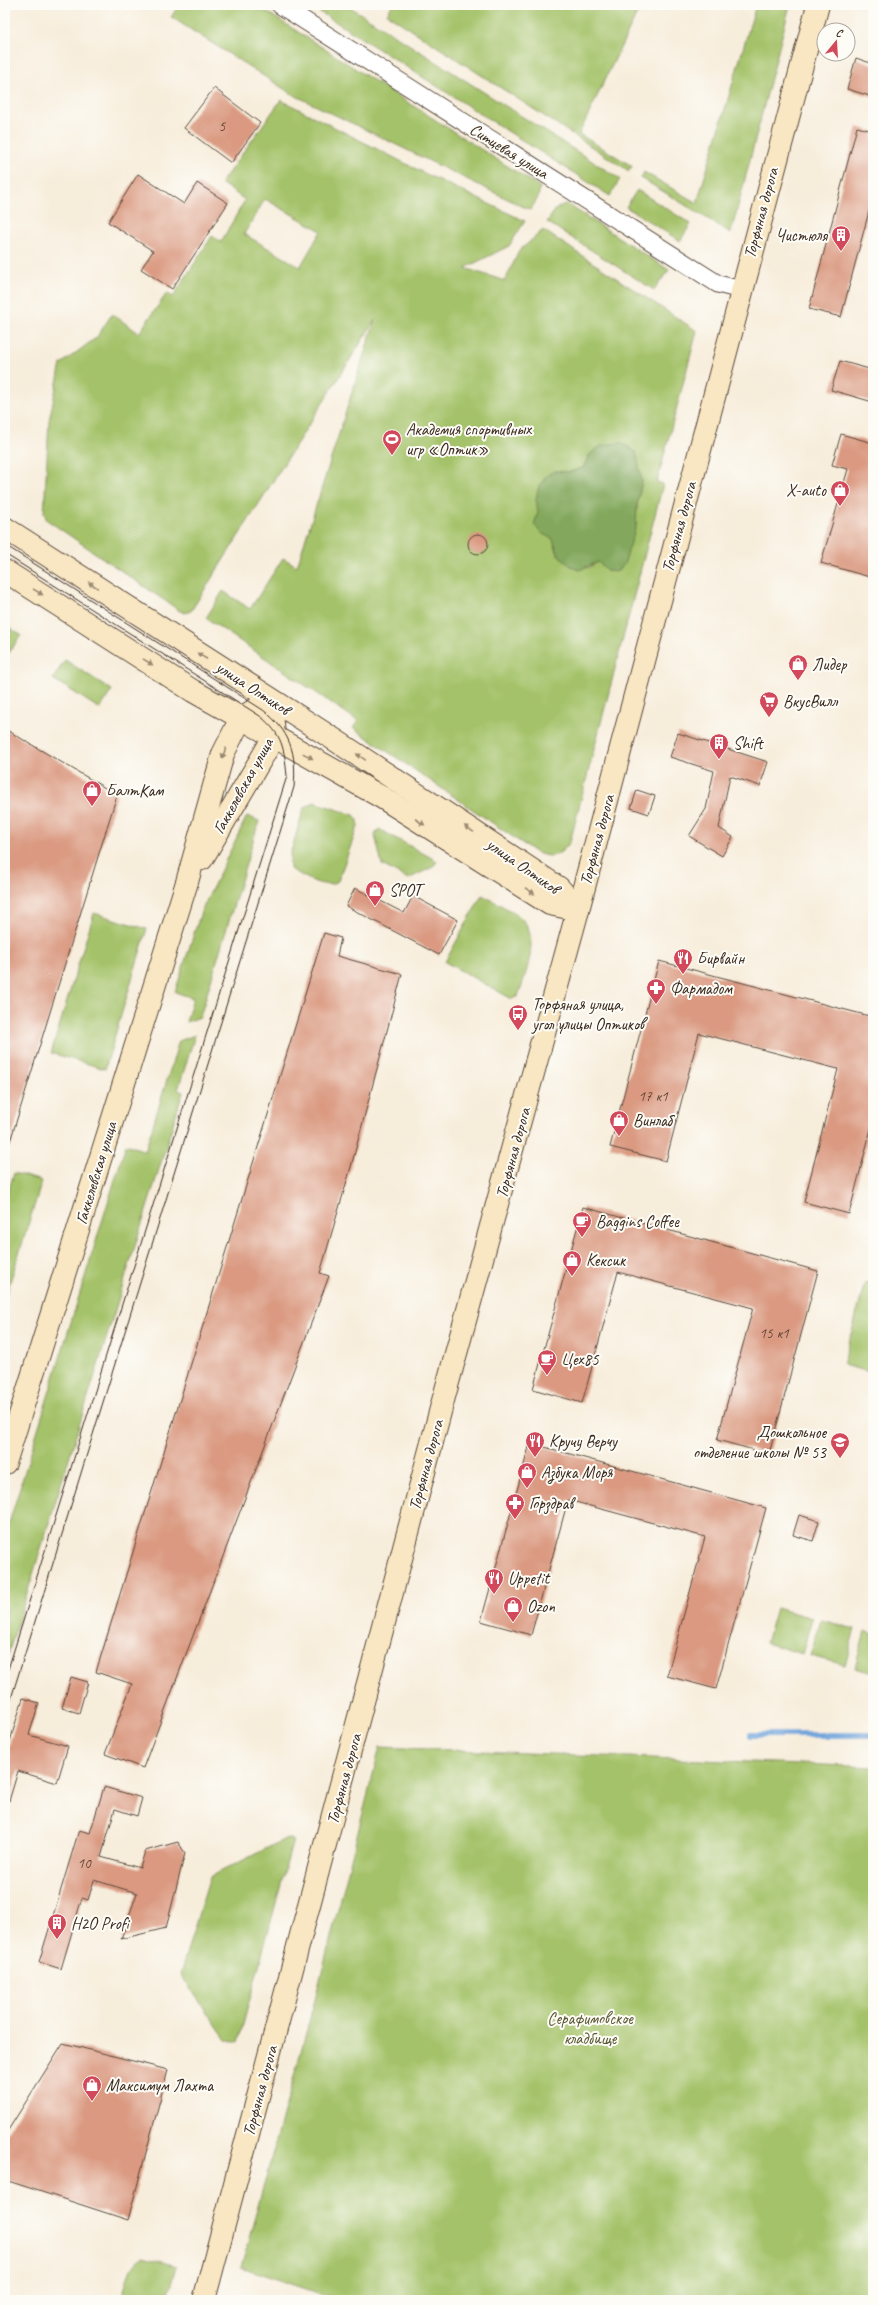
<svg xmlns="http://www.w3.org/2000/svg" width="878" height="2305" font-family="Caveat,sans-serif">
<rect width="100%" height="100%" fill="#fdfcf7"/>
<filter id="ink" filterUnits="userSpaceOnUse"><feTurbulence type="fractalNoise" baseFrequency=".025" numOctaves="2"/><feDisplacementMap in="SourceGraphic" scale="8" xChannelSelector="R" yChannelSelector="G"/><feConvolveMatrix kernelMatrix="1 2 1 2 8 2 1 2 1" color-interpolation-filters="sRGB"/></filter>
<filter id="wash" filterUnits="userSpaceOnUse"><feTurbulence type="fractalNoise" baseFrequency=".012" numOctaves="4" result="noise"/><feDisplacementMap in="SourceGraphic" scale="16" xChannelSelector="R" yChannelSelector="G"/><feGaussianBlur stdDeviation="0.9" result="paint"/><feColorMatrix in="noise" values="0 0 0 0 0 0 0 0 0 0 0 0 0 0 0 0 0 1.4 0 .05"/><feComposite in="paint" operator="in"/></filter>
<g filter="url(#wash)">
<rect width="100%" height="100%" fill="#f7eddb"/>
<g fill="#a4c269" stroke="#707644" fill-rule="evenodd">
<path d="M 179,5 L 256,5 L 540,187 L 538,198 L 530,210 L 292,94 L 171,17 Z"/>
<path d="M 309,5 L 347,5 L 620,179 L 610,196 Z"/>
<path d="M 392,5 L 641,5 L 579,134 L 632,166 L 629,171 L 387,14 Z"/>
<path d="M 756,5 L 790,5 L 731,233 L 641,178 L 644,172 L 697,203 Z"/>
<path d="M 281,100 L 430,176 L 525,221 L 509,246 L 465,268 L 505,281 L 519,251 L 543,230 L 697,331 L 657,482 L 663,484 L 570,842 C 559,857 552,859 535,852 L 353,728 L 358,721 L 206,618 L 223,591 L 250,609 L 283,558 L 297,566 L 375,320 L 191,611 L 185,613 L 180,611 L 47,520 L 44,513 L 49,421 L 61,364 L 97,337 L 112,314 L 139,333 L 167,293 L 173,297 L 212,236 L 221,242 L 245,200 L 221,183 ZM 265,199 L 321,231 L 300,267 L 244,234 ZM 589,455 L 642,481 L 637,505 L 636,526 L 608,571 L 598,562 L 588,568 L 558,555 L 553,539 L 543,534 L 534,525 L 554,471 L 570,472 L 583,468 Z"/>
<path d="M 637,190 L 691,224 L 680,241 L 626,207 Z"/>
<path d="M 567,204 L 669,270 L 654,290 L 547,222 C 553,214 556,205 567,204 Z"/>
<path d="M 5,625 L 21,635 L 9,653 L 5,651 Z"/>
<path d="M 65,660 L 112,690 L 100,709 L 53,679 Z"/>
<path d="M 314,802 L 354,815 L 358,820 L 358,826 L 338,881 C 324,891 304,876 290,869 L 290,855 L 304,808 Z"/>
<path d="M 247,816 L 259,821 L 200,1017 L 186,1022 L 193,998 L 175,992 L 201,912 Z"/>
<path d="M 379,829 L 437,861 L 433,867 L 408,879 L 382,865 L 375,835 Z"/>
<path d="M 482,895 C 493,901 520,914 526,924 C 538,945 525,976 518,996 L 512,999 L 445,962 Z"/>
<path d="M 94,913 L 147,929 L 105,1069 L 51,1053 Z"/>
<path d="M 195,1035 L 178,1090 L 183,1092 L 5,1664 L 5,1536 L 126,1144 L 145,1151 L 179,1041 Z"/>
<path d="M 14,1173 L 42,1181 L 5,1298 L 5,1201 Z"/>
<path d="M 865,1282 L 873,1284 L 873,1373 L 843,1365 Z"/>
<path d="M 776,1608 L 812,1618 L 802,1654 L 766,1643 Z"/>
<path d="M 821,1620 L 855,1629 L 845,1665 L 810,1656 Z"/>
<path d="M 865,1631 L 873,1634 L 873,1673 L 855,1668 Z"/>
<path d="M 380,1747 L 873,1767 L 873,2300 L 339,2300 L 241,2267 L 308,2026 Z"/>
<path d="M 287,1838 L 293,1840 L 238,2043 L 226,2039 L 180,1974 L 210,1877 Z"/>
<path d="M 143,2257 L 177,2266 L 167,2300 L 122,2300 C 126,2285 128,2264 143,2257 Z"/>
</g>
<path fill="#83a85d" stroke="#5f693e" d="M 622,443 L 636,452 L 642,481 L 637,505 L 636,526 L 624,565 L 616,572 L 608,571 L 598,562 L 579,570 C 563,563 558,556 553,539 L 543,534 L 534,525 L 538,512 L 536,499 L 538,489 L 546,476 L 554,471 L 570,472 L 583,468 C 594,445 598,445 622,443 Z"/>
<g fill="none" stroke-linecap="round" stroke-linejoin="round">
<path stroke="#6da2da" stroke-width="6" d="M 751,1735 L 873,1735"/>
</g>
<g id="blocks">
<g fill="#da9980">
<path d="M 856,58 L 873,64 L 873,97 L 847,89 Z"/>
<path d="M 214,88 L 260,123 L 231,163 L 184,128 Z"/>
<path d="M 857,127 L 873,131 L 873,196 L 841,317 L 809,309 Z"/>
<path d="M 138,174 L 184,204 L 197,183 L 228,203 L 172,289 L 141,269 L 153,251 L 108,222 Z"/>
<path d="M 840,361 L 873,370 L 873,402 L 831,390 Z"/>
<path d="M 841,434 L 873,443 L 873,578 L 821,563 L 848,469 L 832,465 Z"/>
<circle cx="478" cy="544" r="10"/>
<path d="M 5,729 L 117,795 L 9,1145 L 5,1144 Z"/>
<path d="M 678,733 L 768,762 L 760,786 L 730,776 L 719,828 L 733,837 L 722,856 L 689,836 L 706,809 L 714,771 L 670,757 Z"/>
<path d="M 637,790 L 655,796 L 649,814 L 631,808 Z"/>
<path d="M 355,888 L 404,913 L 413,896 L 458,920 L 439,955 L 346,906 Z"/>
<path d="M 324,933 L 341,938 L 337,956 L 402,974 L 351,1167 L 320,1273 L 329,1276 L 143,1768 L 105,1754 L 132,1684 L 96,1672 Z"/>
<path d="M 659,961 L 873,1017 L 873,1121 L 849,1214 L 804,1202 L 838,1069 L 699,1033 L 666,1161 L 610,1147 Z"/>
<path d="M 583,1207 L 818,1271 L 769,1454 L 717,1440 L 753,1308 L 618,1272 L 582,1403 L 533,1389 Z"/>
<path d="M 530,1443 L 766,1508 L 716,1689 L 667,1676 L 705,1537 L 568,1500 L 531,1635 L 481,1621 Z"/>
<path d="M 799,1515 L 819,1521 L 813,1541 L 793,1535 Z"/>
<path d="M 71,1677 L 88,1682 L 79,1713 L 62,1708 Z"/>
<path d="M 23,1698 L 39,1703 L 29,1735 L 68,1746 L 57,1783 L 18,1771 L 9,1801 L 5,1800 L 5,1758 Z"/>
<path d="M 104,1787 L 142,1798 L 137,1816 L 115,1809 L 101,1857 L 140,1868 L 145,1851 L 178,1842 L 185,1853 L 166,1928 L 121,1939 L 137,1893 L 94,1880 L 88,1900 L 82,1898 L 61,1969 L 39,1962 L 79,1830 L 90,1833 Z"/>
<path d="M 63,2043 L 168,2070 L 128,2220 L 5,2180 L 5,2135 Z"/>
</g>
</g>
</g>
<g filter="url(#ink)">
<use href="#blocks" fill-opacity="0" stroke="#57473a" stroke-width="1"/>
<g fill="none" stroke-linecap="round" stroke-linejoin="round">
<g stroke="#57473a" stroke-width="19">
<path id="street" d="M 280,5 L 718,284 L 741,290"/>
</g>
<g stroke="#57473a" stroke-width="24">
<g id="secondary">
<path d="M 5,528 L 335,740 L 559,888 L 578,910"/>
<path d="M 5,571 L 193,691 L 383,798 L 550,904 L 578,910"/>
<path d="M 202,859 L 274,737 L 273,723"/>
<path d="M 5,1463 L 187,882 L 223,754 L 241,718 L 271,700"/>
<path d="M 204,2300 L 444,1397 L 578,910 L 818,5"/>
</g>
</g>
<use href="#street" stroke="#fff" stroke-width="17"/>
<use href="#secondary" stroke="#f9e7c3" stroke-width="22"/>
<g stroke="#3b2a1e" stroke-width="1">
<path d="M 5,545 L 263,710 C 290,731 297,753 294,787 L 5,1718"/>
<path d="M 5,554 L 260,716 C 283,735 284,748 287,776 L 5,1679"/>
</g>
</g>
<defs><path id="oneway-solid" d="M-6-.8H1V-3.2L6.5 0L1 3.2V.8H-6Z"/></defs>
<g fill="#9a8870">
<use href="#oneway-solid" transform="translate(93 585) rotate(-147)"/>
<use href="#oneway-solid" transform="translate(38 592) rotate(32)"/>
<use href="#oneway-solid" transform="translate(202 656) rotate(-147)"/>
<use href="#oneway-solid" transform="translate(148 662) rotate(32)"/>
<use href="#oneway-solid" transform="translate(224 753) rotate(112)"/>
<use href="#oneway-solid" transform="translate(308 756) rotate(29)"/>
<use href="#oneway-solid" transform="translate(361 757) rotate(-146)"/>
<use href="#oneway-solid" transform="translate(420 822) rotate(33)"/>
<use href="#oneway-solid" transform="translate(469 829) rotate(-146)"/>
<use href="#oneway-solid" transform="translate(530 891) rotate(33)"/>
</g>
</g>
<defs>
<g id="building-pin" transform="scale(1)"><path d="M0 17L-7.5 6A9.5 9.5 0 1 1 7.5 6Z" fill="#d1495b" stroke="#fdfcf7"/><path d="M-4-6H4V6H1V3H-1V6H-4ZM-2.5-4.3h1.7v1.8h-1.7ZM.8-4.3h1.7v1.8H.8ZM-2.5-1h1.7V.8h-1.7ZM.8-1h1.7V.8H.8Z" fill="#fff"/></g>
<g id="stadium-pin" transform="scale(1)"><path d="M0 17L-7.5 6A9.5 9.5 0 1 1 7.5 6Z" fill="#d1495b" stroke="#fdfcf7"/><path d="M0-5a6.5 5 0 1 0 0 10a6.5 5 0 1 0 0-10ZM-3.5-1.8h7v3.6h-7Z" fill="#fff"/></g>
<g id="shop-pin" transform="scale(1)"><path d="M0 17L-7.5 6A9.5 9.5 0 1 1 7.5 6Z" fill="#d1495b" stroke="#fdfcf7"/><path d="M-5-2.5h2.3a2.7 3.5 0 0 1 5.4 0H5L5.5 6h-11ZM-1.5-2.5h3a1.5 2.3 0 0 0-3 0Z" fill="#fff"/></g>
<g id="supermarket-pin" transform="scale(1)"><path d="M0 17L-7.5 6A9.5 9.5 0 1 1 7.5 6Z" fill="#d1495b" stroke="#fdfcf7"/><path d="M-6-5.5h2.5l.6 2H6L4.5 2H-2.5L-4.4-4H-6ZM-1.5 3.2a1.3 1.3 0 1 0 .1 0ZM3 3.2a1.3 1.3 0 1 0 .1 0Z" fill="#fff"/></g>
<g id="restaurant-pin" transform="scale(1)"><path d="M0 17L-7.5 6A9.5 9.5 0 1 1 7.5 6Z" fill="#d1495b" stroke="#fdfcf7"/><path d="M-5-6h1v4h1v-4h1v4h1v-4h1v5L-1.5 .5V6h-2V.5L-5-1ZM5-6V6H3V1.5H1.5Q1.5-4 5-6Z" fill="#fff"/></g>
<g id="pharmacy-pin" transform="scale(1)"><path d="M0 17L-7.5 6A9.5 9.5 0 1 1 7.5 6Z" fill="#d1495b" stroke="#fdfcf7"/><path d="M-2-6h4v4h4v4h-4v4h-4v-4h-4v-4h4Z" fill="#fff"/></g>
<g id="bus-pin" transform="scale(1)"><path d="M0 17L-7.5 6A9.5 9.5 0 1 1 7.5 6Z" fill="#d1495b" stroke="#fdfcf7"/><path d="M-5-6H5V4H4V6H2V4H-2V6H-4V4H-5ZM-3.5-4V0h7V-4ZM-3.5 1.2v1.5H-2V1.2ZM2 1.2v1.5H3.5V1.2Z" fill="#fff"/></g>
<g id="cafe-pin" transform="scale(1)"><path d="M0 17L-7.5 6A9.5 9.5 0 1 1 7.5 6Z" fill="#d1495b" stroke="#fdfcf7"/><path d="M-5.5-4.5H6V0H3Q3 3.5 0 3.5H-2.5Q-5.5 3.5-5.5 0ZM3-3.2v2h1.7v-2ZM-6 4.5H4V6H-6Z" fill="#fff"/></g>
<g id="school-pin" transform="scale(1)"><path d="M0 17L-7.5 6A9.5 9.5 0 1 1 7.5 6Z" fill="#d1495b" stroke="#fdfcf7"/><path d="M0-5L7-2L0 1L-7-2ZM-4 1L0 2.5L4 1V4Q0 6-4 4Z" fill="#fff"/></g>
</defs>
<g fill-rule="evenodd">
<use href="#building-pin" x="841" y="235"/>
<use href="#stadium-pin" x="392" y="439"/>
<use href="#shop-pin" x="840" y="490"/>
<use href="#shop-pin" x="798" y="664"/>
<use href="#supermarket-pin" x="769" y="701"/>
<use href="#building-pin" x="719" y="743"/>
<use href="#shop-pin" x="92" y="790"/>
<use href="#shop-pin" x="375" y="890"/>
<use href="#restaurant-pin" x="683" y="958"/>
<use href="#pharmacy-pin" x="656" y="988"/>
<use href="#bus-pin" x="518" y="1014"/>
<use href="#shop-pin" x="619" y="1120"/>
<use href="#cafe-pin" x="582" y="1221"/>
<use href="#shop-pin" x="572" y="1260"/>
<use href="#cafe-pin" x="547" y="1359"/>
<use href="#restaurant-pin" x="535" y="1441"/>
<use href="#school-pin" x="840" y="1442"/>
<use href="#shop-pin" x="527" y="1472"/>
<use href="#pharmacy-pin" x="515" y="1503"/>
<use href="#restaurant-pin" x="494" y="1578"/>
<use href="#shop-pin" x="513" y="1606"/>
<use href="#building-pin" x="57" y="1923"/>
<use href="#shop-pin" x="92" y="2085"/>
</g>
<g text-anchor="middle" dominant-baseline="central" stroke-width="4" stroke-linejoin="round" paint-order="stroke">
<g font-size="15" fill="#634636">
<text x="222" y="126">5</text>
<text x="653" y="1096">17 к1</text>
<text x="774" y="1333">15 к1</text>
<text x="84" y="1863">10</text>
</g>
<g font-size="17" fill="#3b2a1e" stroke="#fdfcf7">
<text transform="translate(509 151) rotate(32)">Ситцевая улица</text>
<text transform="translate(761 213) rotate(-75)">Торфяная дорога</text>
<text transform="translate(679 527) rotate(-75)">Торфяная дорога</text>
<text transform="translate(253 688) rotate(33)">улица Оптиков</text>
<text transform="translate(243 786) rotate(-61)">Гаккелевская улица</text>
<text transform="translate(597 840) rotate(-75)">Торфяная дорога</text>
<text transform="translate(523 866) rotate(35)">улица Оптиков</text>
<text transform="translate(513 1153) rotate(-75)">Торфяная дорога</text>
<text transform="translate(96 1173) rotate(-73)">Гаккелевская улица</text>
<text transform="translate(426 1465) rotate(-75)">Торфяная дорога</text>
<text transform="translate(344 1779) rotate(-75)">Торфяная дорога</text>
<text transform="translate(260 2091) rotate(-75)">Торфяная дорога</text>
</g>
<g font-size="17" fill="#3b2a1e" stroke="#fdfcf7" text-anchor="start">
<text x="827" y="235" text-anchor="end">Чистюля</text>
<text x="406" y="429">Академия спортивных<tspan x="406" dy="20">игр «Оптик»</tspan></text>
<text x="826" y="490" text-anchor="end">X-auto</text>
<text x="812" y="664">Лидер</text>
<text x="783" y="701">ВкусВилл</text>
<text x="733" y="743">Shift</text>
<text x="106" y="790">БалтКам</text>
<text x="389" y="890">SPOT</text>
<text x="697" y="958">Бирвайн</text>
<text x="670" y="988">Фармадом</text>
<text x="532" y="1004">Торфяная улица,<tspan x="532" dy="20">угол улицы Оптиков</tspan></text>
<text x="633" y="1120">Винлаб</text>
<text x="596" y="1221">Baggins Coffee</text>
<text x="586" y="1260">Кексик</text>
<text x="561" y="1359">Цех85</text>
<text x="826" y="1432" text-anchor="end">Дошкольное<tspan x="826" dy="20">отделение школы № 53</tspan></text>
<text x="549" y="1441">Кручу Верчу</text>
<text x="541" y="1472">Азбука Моря</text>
<text x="529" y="1503">Горздрав</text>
<text x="508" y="1578">Uppetit</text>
<text x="527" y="1606">Ozon</text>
<text x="71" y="1923">H2O Profi</text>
<text x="106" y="2085">Максимум Лахта</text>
</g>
<g font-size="17" fill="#5a5834" stroke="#fdfcf7">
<text x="590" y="2018">Серафимовское<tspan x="590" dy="20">кладбище</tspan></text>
</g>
</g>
<rect width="878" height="2305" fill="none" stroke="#fdfcf7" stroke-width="20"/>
<g transform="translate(836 42) rotate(18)"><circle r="19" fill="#fdfcf7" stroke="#afa8a0"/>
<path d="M0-3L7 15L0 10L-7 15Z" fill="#d1495b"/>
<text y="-6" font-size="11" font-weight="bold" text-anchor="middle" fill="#3b2a1e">С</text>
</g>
</svg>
